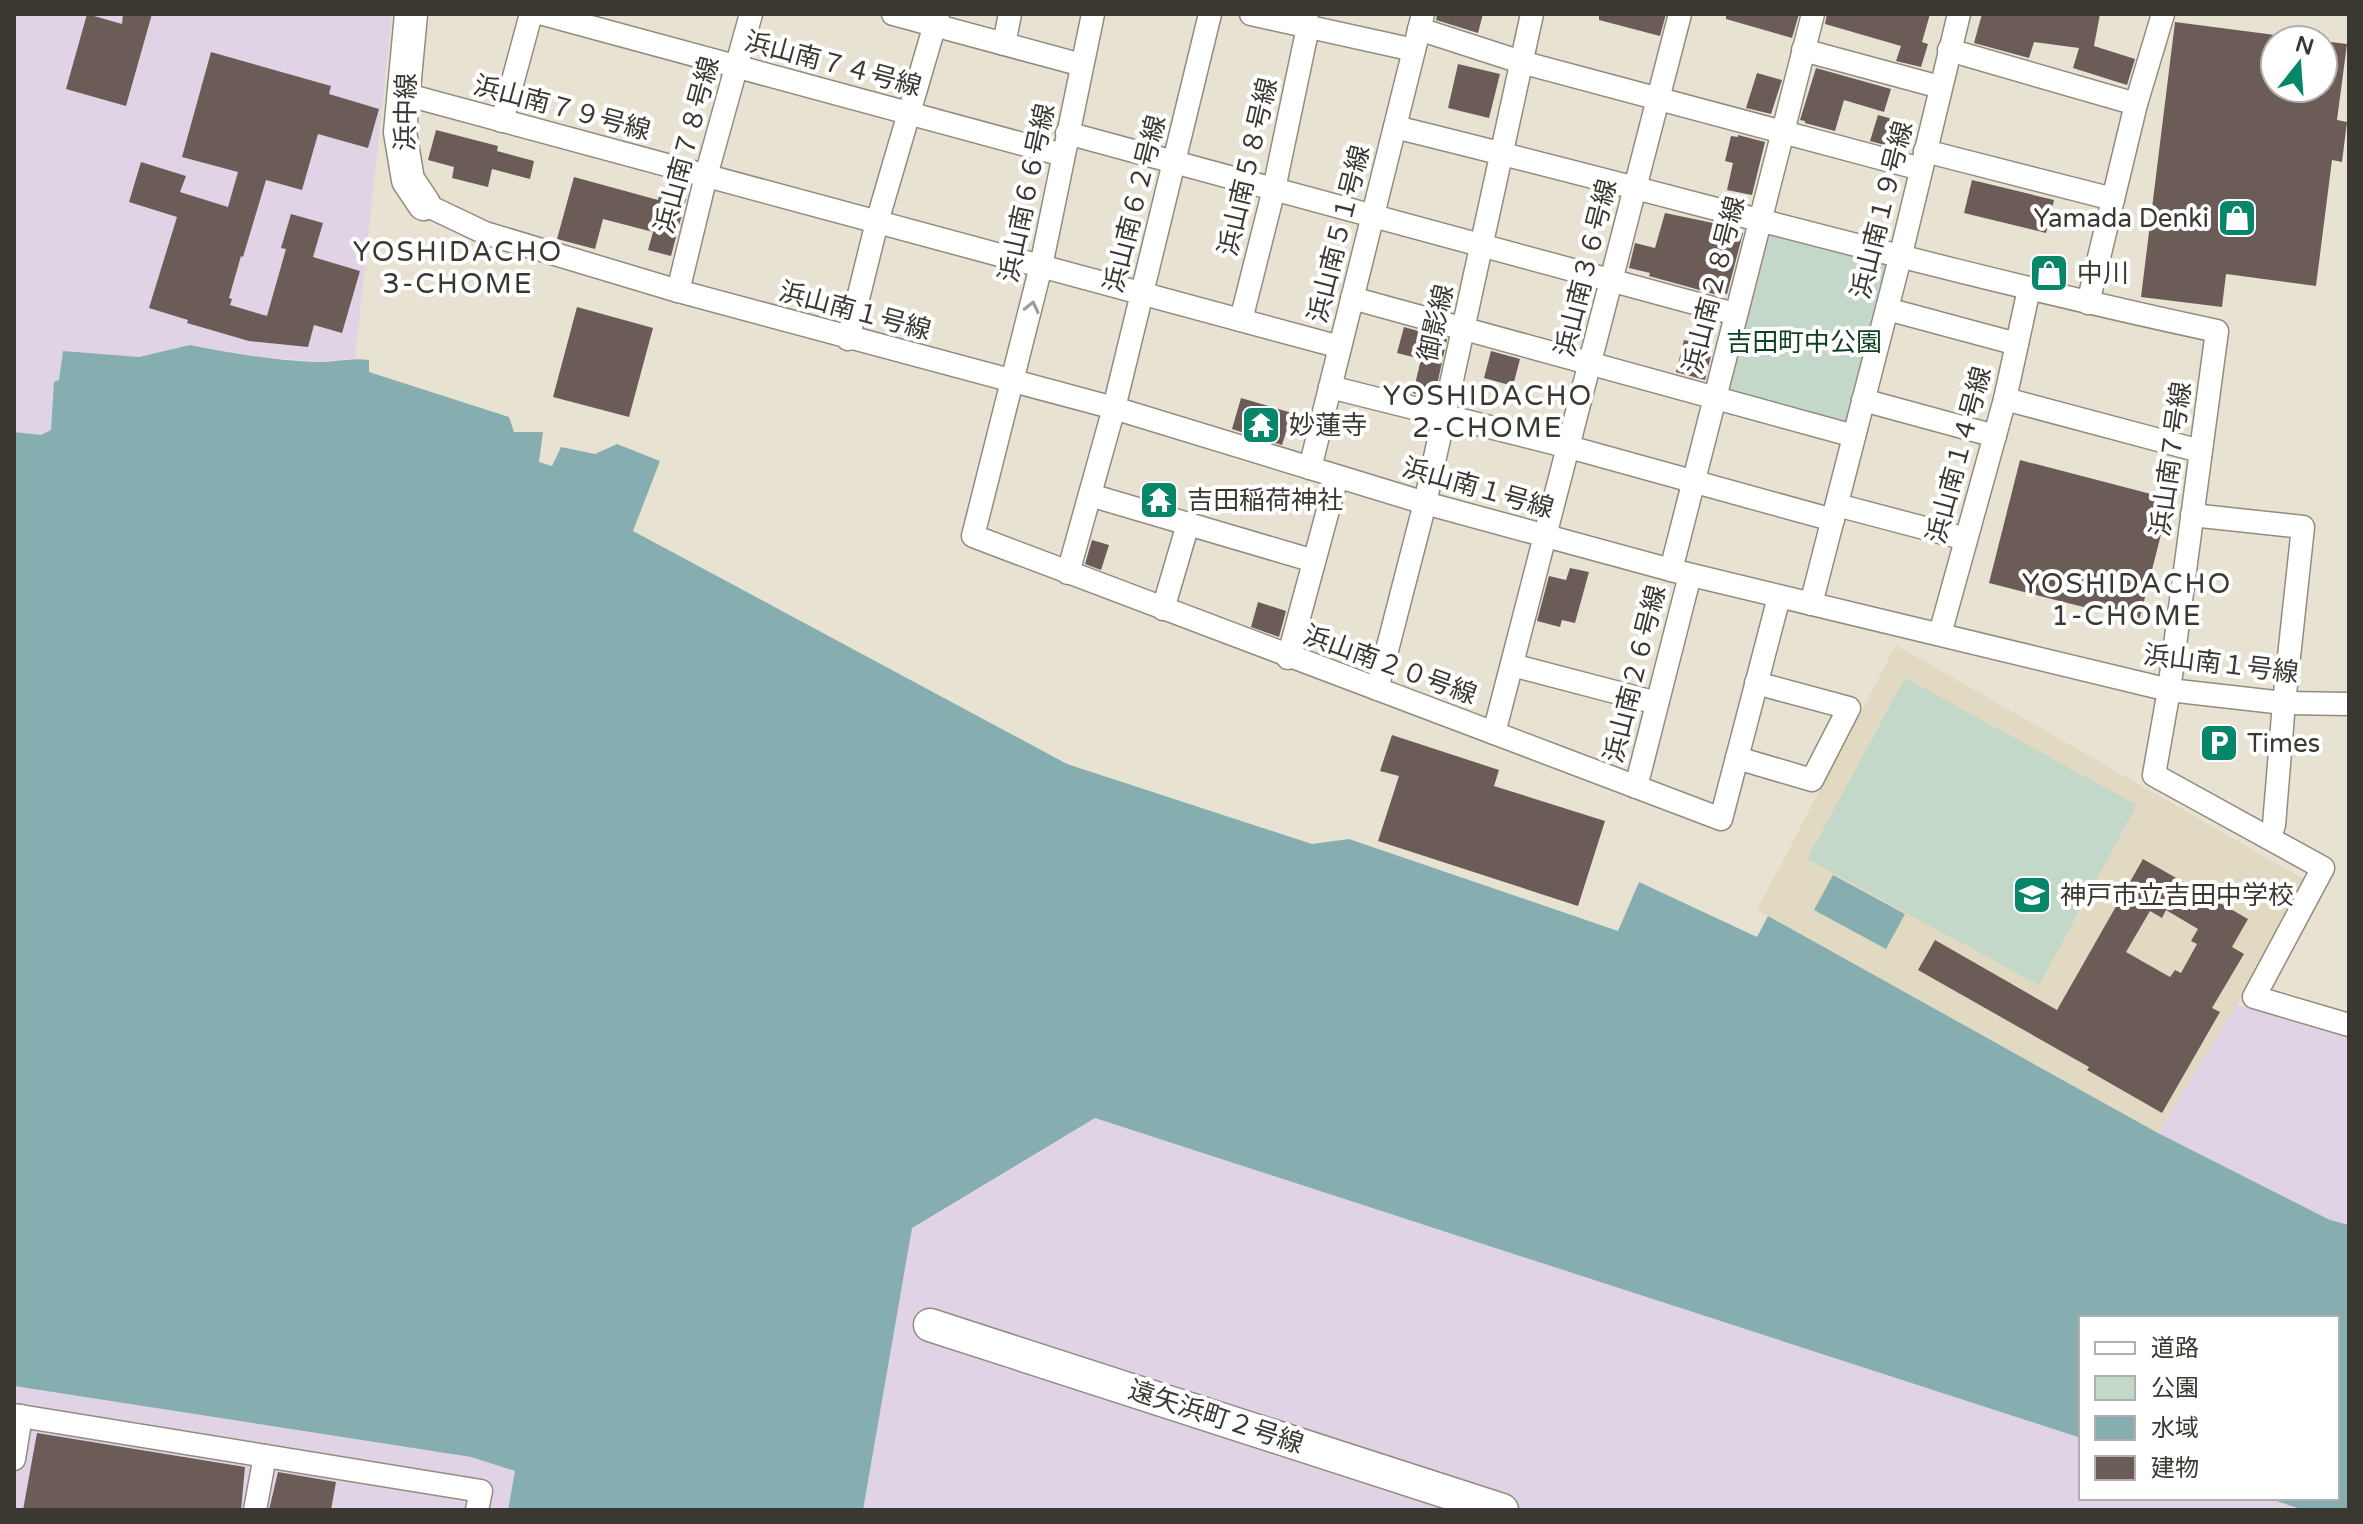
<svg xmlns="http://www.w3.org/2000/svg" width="2363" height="1524" font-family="'Varela Round','Noto Sans JP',sans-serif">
<rect width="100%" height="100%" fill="#e8e2d3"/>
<path fill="#e1d9c2" d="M 1896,645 L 2307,881 L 2237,1005 L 2158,1133 L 1757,910 Z"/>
<g fill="#e1d3e6">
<path d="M 14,14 L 392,14 L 355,358 L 317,362 L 246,355 L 190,345 L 139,357 L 63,351 L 59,381 L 54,383 L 51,430 L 41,435 L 14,432 Z"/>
<path d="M 2237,1005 L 2349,1036 L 2349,1225 L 2330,1220 L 2158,1133 Z"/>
<path d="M 1095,1118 L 2081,1438 L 2081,1498 L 2267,1498 L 2304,1510 L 863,1510 L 911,1228 Z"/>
<path d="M 14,1386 L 471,1457 L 515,1471 L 508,1510 L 14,1510 Z"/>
</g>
<g fill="#c3d8c8">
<path d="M 1764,231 L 1888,261 L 1848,434 L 1725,395 Z"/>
<path d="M 1905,678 L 2137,805 L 2039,985 L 1807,859 Z"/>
</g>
<g fill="#86aeb1">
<path d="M 190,345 C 231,353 272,360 313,362 C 332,363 350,357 369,360 L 369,372 L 509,417 L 514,432 L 543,432 L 539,462 L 552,466 L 561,447 L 595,454 L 617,444 L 660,461 L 633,531 L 1067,764 L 1312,844 L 1349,839 L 1618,931 L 1639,882 L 1757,937 L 1768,916 L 2158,1133 L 2330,1220 L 2349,1225 L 2349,1510 L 2304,1510 L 2267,1498 L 2337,1498 L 2337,1318 L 2081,1318 L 2081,1438 L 1095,1118 L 912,1228 L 863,1510 L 508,1510 L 515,1471 L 471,1457 L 14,1386 L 14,432 L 41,435 L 51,430 L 54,382 L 59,380 L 63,351 L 139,357 Z"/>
<path d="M 1833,875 L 1905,914 L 1886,949 L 1814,910 Z"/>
</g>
<g fill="#6c5c58" fill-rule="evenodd">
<path d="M 87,14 L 122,24 L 123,14 L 152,14 L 126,106 L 66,89 Z"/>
<path d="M 1437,14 L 1483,14 L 1478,33 L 1436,20 Z"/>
<path d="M 1599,14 L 1666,14 L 1660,36 L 1599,20 Z"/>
<path d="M 1726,14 L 1799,14 L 1792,38 L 1726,19 Z"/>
<path d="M 1827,14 L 1930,14 L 1922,42 L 1928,44 L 1921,67 L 1896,61 L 1901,46 L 1825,24 Z"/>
<path d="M 1982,14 L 2100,14 L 2094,46 L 2135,59 L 2127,85 L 2073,68 L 2079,48 L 2034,42 L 2029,58 L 1974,43 Z"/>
<path d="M 2175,22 L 2275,35 L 2275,88 L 2323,88 L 2323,41 L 2347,44 L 2337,120 L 2347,122 L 2342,162 L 2332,160 L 2316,286 L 2226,274 L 2222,307 L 2141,297 Z"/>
<path d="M 211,52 L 331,86 L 329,94 L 379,109 L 368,148 L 318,134 L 302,190 L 266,180 L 243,257 L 241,256 L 229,298 L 232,299 L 230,305 L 267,316 L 286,249 L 281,248 L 291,214 L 323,223 L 313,257 L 360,271 L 342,333 L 314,325 L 308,347 L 249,341 L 187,323 L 188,320 L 149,308 L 177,217 L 129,202 L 141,162 L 186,176 L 180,192 L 228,207 L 238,172 L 182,157 Z"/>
<path d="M 1458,64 L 1500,74 L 1489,118 L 1448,108 Z"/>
<path d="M 1816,68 L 1891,89 L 1884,112 L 1844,100 L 1835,131 L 1805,123 L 1805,121 L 1800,120 Z"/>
<path d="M 1757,73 L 1782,80 L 1771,114 L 1746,108 Z"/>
<path d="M 1878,115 L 1914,125 L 1907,151 L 1870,141 Z"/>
<path d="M 436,130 L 498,146 L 497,151 L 534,161 L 530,179 L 492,169 L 488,187 L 452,178 L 454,167 L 428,160 Z"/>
<path d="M 1738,135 L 1765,142 L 1752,195 L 1727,190 L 1733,163 L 1725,161 L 1731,136 L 1738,137 Z"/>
<path d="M 574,177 L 658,200 L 660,192 L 686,199 L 671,256 L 648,250 L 653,232 L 603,219 L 595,249 L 557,239 Z"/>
<path d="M 1972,180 L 2054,200 L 2046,233 L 1964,213 Z"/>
<path d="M 1665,213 L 1718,224 L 1717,227 L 1743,233 L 1727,294 L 1718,291 L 1718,295 L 1714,294 L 1649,276 L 1650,273 L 1629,268 L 1635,243 L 1655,248 Z"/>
<path d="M 2043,254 L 2063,259 L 2058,281 L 2038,276 Z"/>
<path d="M 577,307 L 653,328 L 629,417 L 553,397 Z"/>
<path d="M 1404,327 L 1447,339 L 1434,399 L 1413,393 L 1421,359 L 1397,353 Z"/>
<path d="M 1684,340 L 1713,347 L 1705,380 L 1676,372 Z"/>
<path d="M 1491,351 L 1520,359 L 1513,386 L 1484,378 Z"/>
<path d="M 1241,398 L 1292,413 L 1282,445 L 1232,429 Z"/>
<path d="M 2020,460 L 2170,499 L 2139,621 L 1989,583 Z"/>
<path d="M 1149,487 L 1175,495 L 1172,505 L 1146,497 Z"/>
<path d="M 1092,540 L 1109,545 L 1101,570 L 1085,564 Z"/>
<path d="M 1570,568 L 1589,572 L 1575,623 L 1562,620 L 1560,627 L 1537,621 L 1549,576 L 1566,580 Z"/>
<path d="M 1258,602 L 1286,611 L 1279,637 L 1251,627 Z"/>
<path d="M 1392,735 L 1499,770 L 1494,786 L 1605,821 L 1578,906 L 1378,841 L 1399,776 L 1380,771 Z"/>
<path d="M 2143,859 L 2248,919 L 2232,947 L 2244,954 L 2212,1008 L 2220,1012 L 2162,1113 L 2087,1070 L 2089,1067 L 1918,970 L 1935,940 L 2057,1010 ZM 2166,910 L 2198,929 L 2191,941 L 2197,944 L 2181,973 L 2175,970 L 2170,977 L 2126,952 L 2150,911 L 2162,918 Z"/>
<path d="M 37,1433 L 245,1467 L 241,1510 L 23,1510 Z"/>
<path d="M 278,1472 L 336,1482 L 331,1510 L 269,1510 Z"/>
</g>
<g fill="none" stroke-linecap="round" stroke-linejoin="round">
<g stroke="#928c7e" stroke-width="25">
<g id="street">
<path d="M 543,14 L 1063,155"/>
<path d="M 893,14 L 1082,65"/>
<path d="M 1093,14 L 1041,266 L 973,536 C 1222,632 1472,724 1721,819 L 1779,597"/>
<path d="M 1251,14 L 1414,50"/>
<path d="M 1419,29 L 1521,62 L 1921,169"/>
<path d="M 1004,44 L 1010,14"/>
<path d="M 1803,50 L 1940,87"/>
<path d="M 1949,50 L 2136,104"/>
<path d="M 404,94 L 1340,347"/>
<path d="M 502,121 L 531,14"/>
<path d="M 1395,127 C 1669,194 1941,272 2217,331 L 2169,690 L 2154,775 L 2323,868 L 2254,997 L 2349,1025"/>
<path d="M 1067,133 L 1735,314"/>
<path d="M 1925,151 L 2113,199"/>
<path d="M 424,204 L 485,233 L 678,291 L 1114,408 L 1425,503 L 1671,570 L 2169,690 L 2284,703 L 2349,704"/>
<path d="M 678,291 L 706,176 L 751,14"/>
<path d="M 1352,298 L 1854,436"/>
<path d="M 2088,303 L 2136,104 L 2163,14"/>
<path d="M 1887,309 L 2017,344"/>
<path d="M 1241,320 L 1274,189 L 1308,27 L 1306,14"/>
<path d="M 848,339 L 877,222 L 938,14"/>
<path d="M 1330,387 L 1569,447 L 1833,520"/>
<path d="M 2005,399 L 2200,451"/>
<path d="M 1863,400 L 1995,436"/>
<path d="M 1310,468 L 1423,14"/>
<path d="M 1090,495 L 1314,561"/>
<path d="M 1837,505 L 1966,539"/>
<path d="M 2192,515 L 2303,527 L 2284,703 L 2274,825 L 2269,838"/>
<path d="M 1671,570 L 1813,14"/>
<path d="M 1068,573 L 1114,408 L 1210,14"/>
<path d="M 1811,604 L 1900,258 L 1959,14"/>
<path d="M 1163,609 L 1188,524"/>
<path d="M 1940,634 L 2005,399 L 2029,289"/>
<path d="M 1288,658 L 1337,477"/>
<path d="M 1512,665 L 1657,703"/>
<path d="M 1377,689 L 1425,503 L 1532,14"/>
<path d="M 1494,733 L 1680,14"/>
<path d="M 1737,758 L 1812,780 L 1849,708 L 1756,683"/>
<path d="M 1636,787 L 1690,575"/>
<path d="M 14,1415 L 481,1491 L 477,1510"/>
<path d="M 14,1459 L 21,1416"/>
<path d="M 255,1510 L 265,1456"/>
</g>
</g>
<g stroke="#928c7e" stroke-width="35">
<g id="secondary">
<path d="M 411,14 L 400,132 L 408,180 L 424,204"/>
<path d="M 930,1325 L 1502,1510"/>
</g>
</g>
<use href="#street" stroke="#fff" stroke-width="22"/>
<use href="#secondary" stroke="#fff" stroke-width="32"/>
</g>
<defs><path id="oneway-chevron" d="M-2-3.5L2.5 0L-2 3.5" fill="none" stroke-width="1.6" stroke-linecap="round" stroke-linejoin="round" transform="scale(2)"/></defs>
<use stroke="#9d9c98" href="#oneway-chevron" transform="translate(1032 307) rotate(-77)"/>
<defs>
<g id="shop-square" transform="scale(2)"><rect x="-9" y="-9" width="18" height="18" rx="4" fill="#088669" stroke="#fff"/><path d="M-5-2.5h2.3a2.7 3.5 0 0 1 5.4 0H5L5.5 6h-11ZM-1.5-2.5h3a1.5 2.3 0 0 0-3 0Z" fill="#fff"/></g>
<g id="temple-square" transform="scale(2)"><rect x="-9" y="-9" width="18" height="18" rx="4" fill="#088669" stroke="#fff"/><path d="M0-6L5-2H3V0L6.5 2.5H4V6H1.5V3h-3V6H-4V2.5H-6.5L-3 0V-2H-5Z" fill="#fff"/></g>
<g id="parking-square" transform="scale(2)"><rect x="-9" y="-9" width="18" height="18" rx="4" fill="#088669" stroke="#fff"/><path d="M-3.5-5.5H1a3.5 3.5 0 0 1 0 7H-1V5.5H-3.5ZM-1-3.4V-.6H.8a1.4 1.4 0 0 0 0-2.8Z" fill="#fff"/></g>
<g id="school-square" transform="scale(2)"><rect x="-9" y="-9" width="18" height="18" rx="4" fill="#088669" stroke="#fff"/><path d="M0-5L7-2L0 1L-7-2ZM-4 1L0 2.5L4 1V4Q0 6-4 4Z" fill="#fff"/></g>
</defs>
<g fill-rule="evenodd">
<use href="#shop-square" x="2237" y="218"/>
<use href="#shop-square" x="2049" y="273"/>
<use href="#temple-square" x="1261" y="425"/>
<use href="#temple-square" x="1159" y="500"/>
<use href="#parking-square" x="2219" y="743"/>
<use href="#school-square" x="2032" y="895"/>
</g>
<g text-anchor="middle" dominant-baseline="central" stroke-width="8" stroke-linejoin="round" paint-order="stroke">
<g font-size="26" fill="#3b3832" stroke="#fff">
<text transform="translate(833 64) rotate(15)">浜山南７４号線</text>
<text transform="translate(562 108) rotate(15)">浜山南７９号線</text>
<text transform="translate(406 112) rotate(-89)">浜中線</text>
<text transform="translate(687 145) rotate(-75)">浜山南７８号線</text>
<text transform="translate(1248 167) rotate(-77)">浜山南５８号線</text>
<text transform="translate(1027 193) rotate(-78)">浜山南６６号線</text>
<text transform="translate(1135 204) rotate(-76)">浜山南６２号線</text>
<text transform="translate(1882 210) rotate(-76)">浜山南１９号線</text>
<text transform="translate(1339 234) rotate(-76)">浜山南５１号線</text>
<text transform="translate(1586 268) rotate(-76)">浜山南３６号線</text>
<text transform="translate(1714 285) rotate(-76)">浜山南２８号線</text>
<text transform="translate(855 311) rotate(15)">浜山南１号線</text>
<text transform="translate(1436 323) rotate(-77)">御影線</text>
<text transform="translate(1959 455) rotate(-75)">浜山南１４号線</text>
<text transform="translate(2171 459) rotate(-82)">浜山南７号線</text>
<text transform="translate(1478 488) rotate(16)">浜山南１号線</text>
<text transform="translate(2221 664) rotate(7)">浜山南１号線</text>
<text transform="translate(1390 665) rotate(20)">浜山南２０号線</text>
<text transform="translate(1635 674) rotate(-76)">浜山南２６号線</text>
<text transform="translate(1216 1417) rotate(18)">遠矢浜町２号線</text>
</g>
<g font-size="26" fill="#3b3832" stroke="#fff" text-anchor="start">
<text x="2209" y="218" text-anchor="end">Yamada Denki</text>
<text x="2077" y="273">中川</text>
<text x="1289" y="425">妙蓮寺</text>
<text x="1187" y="500">吉田稲荷神社</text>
<text x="2247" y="743">Times</text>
<text x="2060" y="895">神戸市立吉田中学校</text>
</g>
<g font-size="26" fill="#0f4123" stroke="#fff">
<text x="1804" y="342">吉田町中公園</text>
</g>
<g font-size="28" letter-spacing="2" fill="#3b3832" stroke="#fff">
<text x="458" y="252">YOSHIDACHO<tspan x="458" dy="32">3-CHOME</tspan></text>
<text x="1488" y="396">YOSHIDACHO<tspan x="1488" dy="32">2-CHOME</tspan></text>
<text x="2127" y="584">YOSHIDACHO<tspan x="2127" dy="32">1-CHOME</tspan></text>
</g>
</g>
<rect width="2363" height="1524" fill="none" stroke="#3b3832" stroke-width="32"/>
<rect x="2079" y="1316" width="260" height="184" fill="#ffffff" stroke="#b1afad" stroke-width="2"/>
<rect x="2095" y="1342" width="40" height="12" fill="#ffffff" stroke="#b1afad" stroke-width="2"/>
<text x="2151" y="1356" font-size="24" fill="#3b3832">道路</text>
<rect x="2095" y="1376" width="40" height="24" fill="#c3d8c8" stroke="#b1afad" stroke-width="2"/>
<text x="2151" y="1396" font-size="24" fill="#3b3832">公園</text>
<rect x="2095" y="1416" width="40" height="24" fill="#86aeb1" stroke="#b1afad" stroke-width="2"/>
<text x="2151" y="1436" font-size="24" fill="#3b3832">水域</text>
<rect x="2095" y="1456" width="40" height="24" fill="#6c5c58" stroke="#b1afad" stroke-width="2"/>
<text x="2151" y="1476" font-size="24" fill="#3b3832">建物</text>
<g transform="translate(2299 64) rotate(17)"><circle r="38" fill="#ffffff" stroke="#b1afad" stroke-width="2"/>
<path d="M0-6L14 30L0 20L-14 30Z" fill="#088669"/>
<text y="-12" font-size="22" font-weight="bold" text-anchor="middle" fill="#3b3832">N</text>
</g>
</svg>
